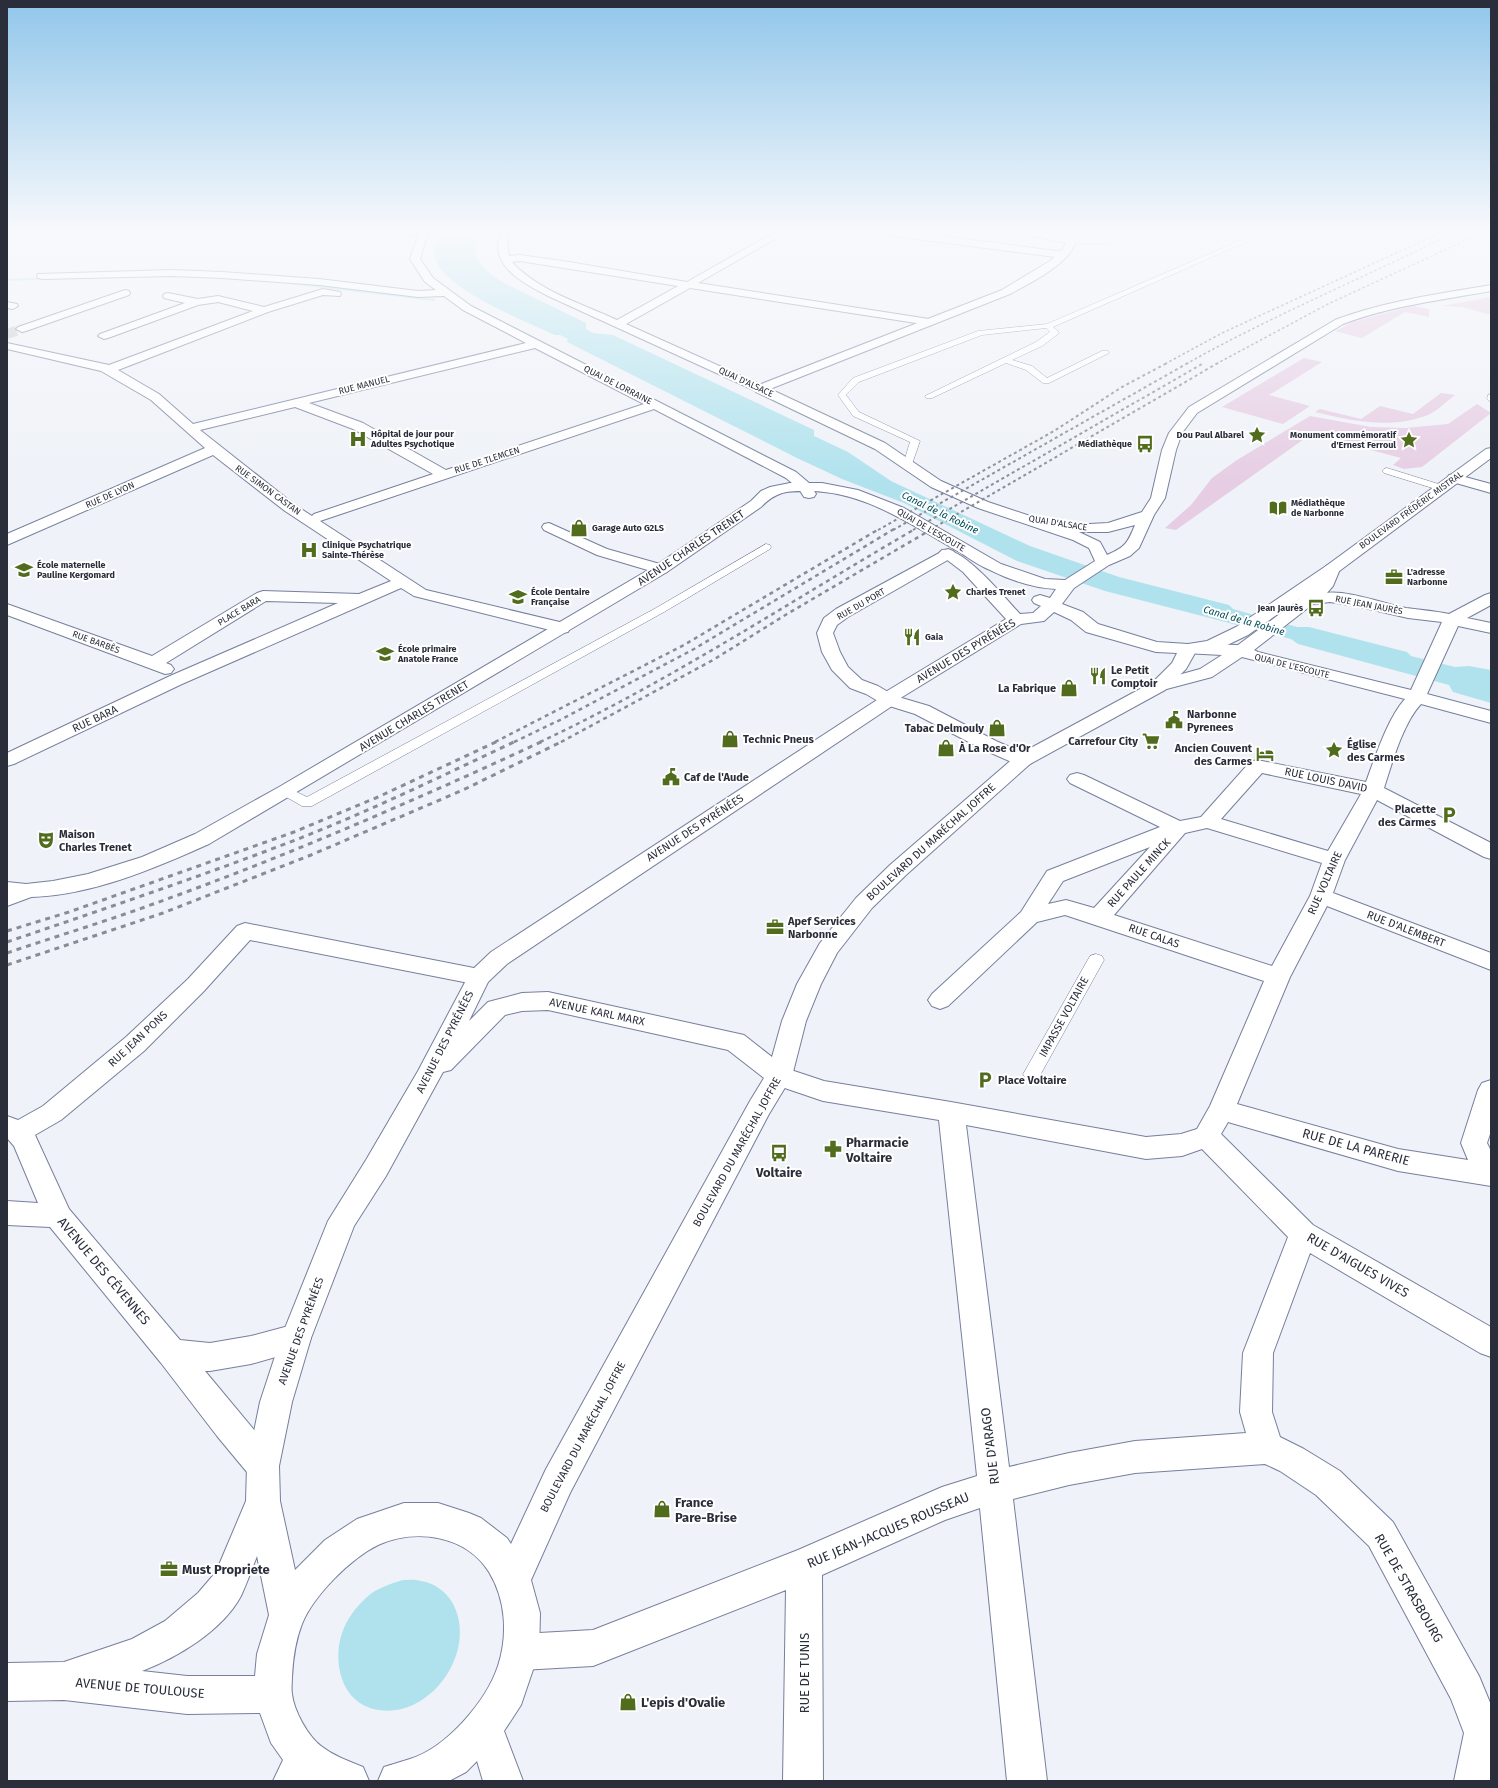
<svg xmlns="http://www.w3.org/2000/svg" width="1498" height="1788" font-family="'Fira Sans',sans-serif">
<rect width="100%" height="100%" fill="#eff2f8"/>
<g fill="#e6cde3">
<path d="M 1491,297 L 1491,313 L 1488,314 L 1462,307 L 1442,306 Z"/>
<path d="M 1413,306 L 1429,309 L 1429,317 L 1405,312 L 1362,338 L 1335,331 L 1355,321 Z"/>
<path d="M 1304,358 L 1322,362 L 1269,395 L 1310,406 L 1283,424 L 1222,407 Z"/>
<path d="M 1441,393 L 1455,395 C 1447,401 1438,410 1430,414 C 1393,430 1352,421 1315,412 L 1320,409 L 1361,419 L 1380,406 L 1413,414 Z"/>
<path d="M 1477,404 L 1491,413 L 1422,467 L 1404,469 L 1393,465 L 1401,458 L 1311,434 L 1176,530 L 1165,528 L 1191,505 L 1212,478 L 1237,460 L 1310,416 L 1371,427 L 1406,428 L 1448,424 Z"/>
</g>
<g fill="#b0e2ed">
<path d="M 442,232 L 481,232 C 466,257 484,271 504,283 L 586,323 L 586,329 L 593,333 L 613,335 L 814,430 L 814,436 L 848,452 L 891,481 L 1030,546 L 1119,577 L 1229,605 L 1233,609 L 1297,627 L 1309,627 L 1407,652 L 1411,656 L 1455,667 L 1469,666 L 1491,670 L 1491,703 L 1453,692 L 1449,685 L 1298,644 L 1291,639 L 1105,591 L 1017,561 L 904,503 L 842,479 L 797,458 L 567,342 L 568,339 L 560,335 L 555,335 C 527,322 434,286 434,252 C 434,245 438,239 442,232 Z"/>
<path d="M 403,1580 C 408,1580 415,1579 421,1581 C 434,1583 445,1591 452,1602 C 481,1653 425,1726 370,1708 C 338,1697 332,1655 344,1628 C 349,1616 358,1605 367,1597 C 377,1588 390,1584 403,1580 Z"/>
</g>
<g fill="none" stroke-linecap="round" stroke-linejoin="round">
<g fill="#b0e2ed" fill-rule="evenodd">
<path d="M 55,277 L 54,279 L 7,281 L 7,279 Z"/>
<path d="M 290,282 L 434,299 L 436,300 L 434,301 L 289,284 Z"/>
</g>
<path stroke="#c8cbd2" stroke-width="10" stroke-dasharray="10 5" stroke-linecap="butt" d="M 7,334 L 22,329"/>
<g stroke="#767f9d" stroke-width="1">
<g id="lane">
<path d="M 200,232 L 209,232 L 187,242 L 182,241 Z"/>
<path d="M 1125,232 L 1135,232 L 1108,243 L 1071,243 L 1068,241 L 1071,239 L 1107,239 Z"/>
<path d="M 1260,232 L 1269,232 L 1053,327 L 1059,332 L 1058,334 L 1042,346 L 1012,360 L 1032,366 L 1047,378 L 1102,351 L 1108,351 L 1109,353 L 1049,383 L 1043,383 L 1026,370 L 1006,363 L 932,398 L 926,398 L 925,396 L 1036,342 L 1050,332 L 1046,328 L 982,335 L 859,382 L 846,395 L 859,412 L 920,441 L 911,467 L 905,467 L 903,465 L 910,442 L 853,416 L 838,395 L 853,378 L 978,331 L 1047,324 Z"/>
<path d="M 1491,394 L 1491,402 L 1487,399 L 1488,395 Z"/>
<path d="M 1387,468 L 1445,486 L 1447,488 L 1442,491 L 1384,473 L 1382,471 L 1384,469 Z"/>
<path d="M 766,544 L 770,545 L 771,547 L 770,549 L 664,612 L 312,806 L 302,806 L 281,794 L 279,791 L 281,788 L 286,787 L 307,797 L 656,608 Z"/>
<path d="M 1096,954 L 1102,956 L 1104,960 L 1038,1079 L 1032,1081 L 1026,1079 L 1023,1074 L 1026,1069 L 1090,956 Z"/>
</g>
</g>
<g stroke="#767f9d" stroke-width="2">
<g id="street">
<path d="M 399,232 L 428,232 L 420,259 L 433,278 L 471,306 L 796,472 L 809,483 L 816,494 L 814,497 L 809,498 L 804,497 L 799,489 L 786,478 L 654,409 L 320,521 L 426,590 L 568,624 L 570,628 L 568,632 L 562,633 L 414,596 L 401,588 L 182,684 L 14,764 L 7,766 L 7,753 L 170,676 L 338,603 L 266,601 L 166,663 L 171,665 L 174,669 L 171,673 L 165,674 L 7,615 L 7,604 L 152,656 L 257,593 L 263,591 L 359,594 L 391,581 L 285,511 L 213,455 L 7,545 L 7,534 L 205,448 L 151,400 L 101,371 L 7,349 L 7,343 L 109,365 L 253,311 L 218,302 L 198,305 L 108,338 L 104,339 L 98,336 L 100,334 L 185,303 L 164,298 L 163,296 L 164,294 L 168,293 L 198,299 L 218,296 L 264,307 L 323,289 L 340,292 L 341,294 L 340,296 L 323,295 L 268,312 L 118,370 L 159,394 L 193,424 L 526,343 L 463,310 L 444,296 L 418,297 L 319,285 L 222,278 L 172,276 L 42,279 L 38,278 L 37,276 L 38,274 L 172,270 L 222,272 L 319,279 L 418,291 L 436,290 L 425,282 L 410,259 L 418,236 L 403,235 ZM 535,348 L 644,404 L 446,470 L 363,423 L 309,403 ZM 295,407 L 353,429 L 433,474 L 314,514 L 312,516 L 295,505 L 200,430 Z"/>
<path d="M 501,232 L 510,232 L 507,243 L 509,256 L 520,255 L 569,262 L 687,282 L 775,232 L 787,232 L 698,283 L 929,319 L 935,322 L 929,325 L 690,288 L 626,324 L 764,386 L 766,389 L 764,392 L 760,393 L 548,296 C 523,283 488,266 501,232 ZM 520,261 L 678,286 L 617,320 C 583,304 538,291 512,262 Z"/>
<path d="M 882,232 L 911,232 L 1063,252 L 1068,255 L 1063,258 L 886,235 Z"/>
<path d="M 1024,232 L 1043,232 L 1074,239 L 1076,241 L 1071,244 L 1028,235 Z"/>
<path d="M 125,290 L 129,291 L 130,293 L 129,295 L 26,331 L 22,332 L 16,329 L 18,327 Z"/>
<path d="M 7,302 L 17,304 L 18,306 L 13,309 L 7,308 Z"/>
<path d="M 1454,474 L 1491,484 L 1491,493 L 1449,481 L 1447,478 L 1449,475 Z"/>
<path d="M 549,523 L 607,549 L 667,566 L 669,569 L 667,572 L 661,574 L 597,555 L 544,530 L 542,527 L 544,524 Z"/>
<path d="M 948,549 L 953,551 L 956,554 L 953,557 L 848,617 L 837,625 L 833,633 L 840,652 L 848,667 L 862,680 L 878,686 L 895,696 L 929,706 L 996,741 L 1030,756 L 1033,760 L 1030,764 L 1023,766 L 1016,764 L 982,749 L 915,714 L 883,704 L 866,694 L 850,688 L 832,670 L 822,652 L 817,633 L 824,618 L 836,609 L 943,551 Z"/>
<path d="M 1332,564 L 1338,566 L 1340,569 L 1333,586 L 1327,593 C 1346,590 1386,604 1406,608 C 1420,610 1435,611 1449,614 L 1485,595 L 1491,593 L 1491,605 L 1467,618 L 1491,623 L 1491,633 L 1458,626 L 1427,694 L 1491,711 L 1491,723 L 1421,704 C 1403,723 1392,763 1384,788 L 1491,843 L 1491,859 L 1484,857 L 1377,800 L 1345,860 L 1333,893 L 1491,953 L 1491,970 L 1327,906 L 1290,977 L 1237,1104 L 1398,1149 L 1468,1160 L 1461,1143 L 1478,1090 L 1482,1083 L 1491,1080 L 1491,1131 L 1487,1143 L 1491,1151 L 1491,1186 L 1398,1171 L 1228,1122 L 1221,1134 L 1313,1225 L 1491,1327 L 1491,1357 L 1480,1353 L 1310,1253 L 1273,1353 L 1272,1412 L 1280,1437 L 1304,1449 L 1340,1471 L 1393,1522 L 1479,1676 L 1491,1705 L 1491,1781 L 1454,1781 L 1464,1733 L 1451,1699 L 1369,1546 L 1316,1495 L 1280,1471 L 1265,1464 L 1135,1473 L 1069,1485 L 1013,1499 L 1047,1781 L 1007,1781 L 980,1508 L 945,1520 L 822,1575 L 823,1781 L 783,1781 L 786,1590 L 593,1666 L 521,1670 L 508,1665 L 503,1652 L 508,1639 L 521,1634 L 593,1630 L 798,1550 L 942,1487 L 977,1476 L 939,1120 L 823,1101 L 770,1083 L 766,1076 L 770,1069 L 779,1066 L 824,1081 L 951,1102 L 1146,1137 L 1181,1134 L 1197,1129 L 1210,1106 L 1264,981 L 1065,915 L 1037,922 L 948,1006 L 940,1009 L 932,1006 L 928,1000 L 932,994 L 1021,912 L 1047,871 L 1160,827 L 1070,783 L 1067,779 L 1070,775 L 1077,773 L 1084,775 L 1180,821 L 1201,817 L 1250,762 L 1257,760 L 1366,782 C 1375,758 1387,719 1405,699 L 1242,657 L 1212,677 L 1159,691 L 1153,690 L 1150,686 L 1153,682 L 1200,669 L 1222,655 L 1184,653 L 1181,649 L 1184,645 L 1190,644 L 1238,645 L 1281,613 L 1318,584 L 1326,566 ZM 1330,602 L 1356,606 L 1408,618 L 1442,622 L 1411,690 L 1258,652 L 1254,650 L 1313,604 ZM 1262,773 L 1361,794 L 1328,851 L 1221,819 ZM 1207,828 L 1322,863 L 1310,896 L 1272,966 L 1114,915 L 1185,833 ZM 1150,847 L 1094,908 L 1066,900 L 1048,904 L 1063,881 ZM 966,1125 L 1146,1159 L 1182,1156 L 1202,1149 L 1288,1237 L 1243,1353 L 1240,1412 L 1246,1433 L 1135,1441 L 1069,1453 L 1009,1467 Z"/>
<path d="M 26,884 L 34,886 L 37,891 L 34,896 L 7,906 L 7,891 Z"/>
<path d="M 245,923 L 479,969 L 487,971 L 491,977 L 487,983 L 479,985 L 250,940 L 204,991 L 144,1051 L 61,1120 L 35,1135 L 69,1209 L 180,1340 L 210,1343 L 251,1336 L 296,1324 L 307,1328 L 311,1338 L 307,1348 L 251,1364 L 210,1371 L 205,1371 L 275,1455 L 279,1466 L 275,1477 L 263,1482 L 251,1477 L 217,1436 L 161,1363 L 50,1227 L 7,1225 L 7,1201 L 38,1203 L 14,1146 L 7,1138 L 7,1116 L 18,1120 L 43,1106 L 126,1037 L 188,979 L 237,926 Z"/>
</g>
</g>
<g stroke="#767f9d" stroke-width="2">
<path id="secondary" d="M 1072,232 L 1081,232 C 1077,239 1074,247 1069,254 C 1053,272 1030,283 1010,294 L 770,389 L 885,443 L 941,481 L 988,502 L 1060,526 L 1062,523 L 1067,522 L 1089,524 L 1108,523 L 1142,512 L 1151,498 L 1162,450 L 1169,433 L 1189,407 L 1335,320 C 1385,301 1439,294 1491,285 L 1491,291 C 1441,300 1390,306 1343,324 L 1197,413 L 1182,433 L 1176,450 L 1165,498 L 1154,515 L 1139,548 L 1130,556 L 1109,565 L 1074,588 L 1062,604 L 1083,612 L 1098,624 L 1157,642 L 1188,644 L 1207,641 L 1236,627 L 1326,566 L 1486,449 L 1491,448 L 1491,458 L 1338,572 L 1248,635 L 1217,650 L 1195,653 L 1186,669 L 1165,690 L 1030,764 L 906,875 L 872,908 L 837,953 L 821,984 L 806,1021 L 792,1076 L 769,1114 L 570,1493 L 531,1580 L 540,1613 L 539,1652 L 521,1705 L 504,1731 L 523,1781 L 483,1781 L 477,1761 L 466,1772 L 449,1781 L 378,1781 L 384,1767 C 393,1764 401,1762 410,1759 C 446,1748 486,1702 498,1666 C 508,1635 506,1600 489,1572 C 466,1535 416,1528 378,1545 C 351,1558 313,1596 302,1624 C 295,1642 293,1659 292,1677 C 292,1682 291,1689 292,1694 C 294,1711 308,1736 321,1746 C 334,1756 348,1761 363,1767 L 369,1781 L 273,1781 L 283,1760 L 271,1743 L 260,1713 L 187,1714 L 64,1700 L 7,1701 L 7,1663 L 64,1662 L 132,1639 L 165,1621 L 198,1593 L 216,1572 L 246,1501 L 247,1466 L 260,1402 L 281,1338 L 328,1221 L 366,1160 L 418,1071 L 471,971 L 491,952 L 883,696 L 887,691 L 1006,619 L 963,572 L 942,556 L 939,553 L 942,550 C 962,545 1006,599 1020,614 L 1033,613 L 1041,606 L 1034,603 L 1032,600 L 1034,597 L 1040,595 L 1050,598 L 1056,589 C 1034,588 1010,580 990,570 C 980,566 970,559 961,553 C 913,526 865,491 808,491 C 786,491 777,491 761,507 L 667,572 L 209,844 C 149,871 74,903 7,896 L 7,882 L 26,884 L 53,881 L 88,874 L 142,857 L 195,834 L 279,787 L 655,566 L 751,501 L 761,491 L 770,487 L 790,483 L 822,483 L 858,490 L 904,508 L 1001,564 L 1045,579 L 1065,580 L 1095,561 L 1089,548 L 1073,540 L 978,508 L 931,487 L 875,449 L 756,392 L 754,389 L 756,386 L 1002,290 L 1050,261 L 1063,249 ZM 1135,525 C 1128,542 1126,547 1107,555 L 1100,542 L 1079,532 L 1108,532 ZM 1054,612 L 1071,620 L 1086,632 L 1156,652 L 1177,653 L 1172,663 L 1153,682 L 1016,756 L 890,865 L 856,898 L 820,943 L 797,984 L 782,1021 L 772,1057 L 744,1035 L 735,1033 L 548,992 L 522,993 L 488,1002 L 469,1021 L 488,982 L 507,964 L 895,704 L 899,699 L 1021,624 L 1044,621 ZM 548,1010 L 728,1050 L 764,1078 L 750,1101 L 546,1469 L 511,1544 L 507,1538 L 481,1518 L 469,1513 L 438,1503 L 404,1503 L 357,1519 L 325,1540 L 295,1570 L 280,1501 L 279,1466 L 292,1402 L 311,1338 L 354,1226 L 386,1176 L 443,1072 L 451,1070 L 505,1015 L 522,1011 ZM 257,1556 L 269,1615 L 257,1654 L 255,1676 L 187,1676 L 142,1671 C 178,1657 222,1631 241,1596 C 247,1583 252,1569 257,1556 Z"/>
</g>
<use href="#lane" fill="#fff" fill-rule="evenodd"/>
<use href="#street" fill="#fff" fill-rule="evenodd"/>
<use href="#secondary" fill="#fff" fill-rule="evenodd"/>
<g stroke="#898c96" stroke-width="1.5" stroke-dasharray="2.5 2.5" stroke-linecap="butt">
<path d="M 1165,364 L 1222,333 L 1442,232"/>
<path d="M 1186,364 C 1273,315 1366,277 1455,232"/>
<path d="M 1216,364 L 1328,304 L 1484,232"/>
</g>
<g stroke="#898c96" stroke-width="2" stroke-dasharray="3 3" stroke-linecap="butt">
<path d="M 878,530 L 1054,431 L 1122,387 L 1167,363"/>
<path d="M 893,530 L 1188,363"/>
<path d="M 913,530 L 1202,364"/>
<path d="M 930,530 L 1218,363"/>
</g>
<g stroke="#898c96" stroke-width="2.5" stroke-dasharray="4 4" stroke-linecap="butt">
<path d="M 495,742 L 684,645 L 879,529"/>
<path d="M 514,742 L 562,719 L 694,649 L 894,529"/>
<path d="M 540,742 C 670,681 791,601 915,529"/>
<path d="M 561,742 L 713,660 L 787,614 L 932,529"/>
</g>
<g stroke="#898c96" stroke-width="3" stroke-dasharray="5 5" stroke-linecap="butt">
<path d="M 7,931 L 69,912 L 294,832 L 378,797 L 498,741"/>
<path d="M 7,942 C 104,909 202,876 298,839 C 372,810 444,775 516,741"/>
<path d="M 7,953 C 57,936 107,921 156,903 C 287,856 416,800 543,741"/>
<path d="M 7,965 L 163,913 L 311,855 L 463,790 L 563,741"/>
</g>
</g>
<linearGradient id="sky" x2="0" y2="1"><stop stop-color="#91c6ea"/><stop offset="0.48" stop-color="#f8f9fc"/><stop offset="1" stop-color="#f8f9fc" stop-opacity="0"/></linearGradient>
<rect width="1498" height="483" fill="url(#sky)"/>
<defs>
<g id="sight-bare" transform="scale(1.38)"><path d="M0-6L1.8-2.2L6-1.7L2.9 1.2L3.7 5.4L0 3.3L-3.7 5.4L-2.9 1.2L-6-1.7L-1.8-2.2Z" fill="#526c1e" stroke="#fff" stroke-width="2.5" paint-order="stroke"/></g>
<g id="hospital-bare" transform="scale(1.38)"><path d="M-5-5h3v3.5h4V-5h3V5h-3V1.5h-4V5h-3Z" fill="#526c1e" stroke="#fff" stroke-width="2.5" paint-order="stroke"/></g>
<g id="bus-bare" transform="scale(1.38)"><path d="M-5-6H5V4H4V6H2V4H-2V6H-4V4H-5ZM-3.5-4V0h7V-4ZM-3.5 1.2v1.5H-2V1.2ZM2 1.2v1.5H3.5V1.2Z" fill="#526c1e" stroke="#fff" stroke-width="2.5" paint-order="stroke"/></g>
<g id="library-bare" transform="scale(1.38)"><path d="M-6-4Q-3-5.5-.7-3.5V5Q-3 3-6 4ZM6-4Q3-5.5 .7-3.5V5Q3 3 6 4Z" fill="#526c1e" stroke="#fff" stroke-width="2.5" paint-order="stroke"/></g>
<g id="shop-bare" transform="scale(1.38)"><path d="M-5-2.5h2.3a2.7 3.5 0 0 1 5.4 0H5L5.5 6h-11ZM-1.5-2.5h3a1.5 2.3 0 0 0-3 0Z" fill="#526c1e" stroke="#fff" stroke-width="2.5" paint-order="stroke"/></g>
<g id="school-bare" transform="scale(1.38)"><path d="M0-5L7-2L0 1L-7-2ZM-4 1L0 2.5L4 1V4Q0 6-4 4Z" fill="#526c1e" stroke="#fff" stroke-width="2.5" paint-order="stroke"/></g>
<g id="office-bare" transform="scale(1.38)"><path d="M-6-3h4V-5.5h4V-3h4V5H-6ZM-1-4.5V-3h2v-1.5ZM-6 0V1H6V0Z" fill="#526c1e" stroke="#fff" stroke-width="2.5" paint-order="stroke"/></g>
<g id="university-bare" transform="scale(1.38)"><path d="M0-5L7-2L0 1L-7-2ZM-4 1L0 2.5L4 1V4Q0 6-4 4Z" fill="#526c1e" stroke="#fff" stroke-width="2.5" paint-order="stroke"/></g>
<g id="restaurant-bare" transform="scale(1.38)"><path d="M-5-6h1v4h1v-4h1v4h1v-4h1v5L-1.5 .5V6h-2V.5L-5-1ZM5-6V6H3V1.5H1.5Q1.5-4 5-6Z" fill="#526c1e" stroke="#fff" stroke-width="2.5" paint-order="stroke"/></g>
<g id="civic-bare" transform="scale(1.38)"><path d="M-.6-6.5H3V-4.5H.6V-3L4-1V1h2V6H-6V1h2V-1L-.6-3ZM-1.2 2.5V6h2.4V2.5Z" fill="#526c1e" stroke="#fff" stroke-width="2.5" paint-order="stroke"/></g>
<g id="supermarket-bare" transform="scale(1.38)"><path d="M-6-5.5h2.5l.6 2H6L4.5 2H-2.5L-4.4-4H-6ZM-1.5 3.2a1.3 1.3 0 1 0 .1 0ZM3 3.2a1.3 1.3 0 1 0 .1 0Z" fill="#526c1e" stroke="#fff" stroke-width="2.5" paint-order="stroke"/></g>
<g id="hotel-bare" transform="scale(1.38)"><path d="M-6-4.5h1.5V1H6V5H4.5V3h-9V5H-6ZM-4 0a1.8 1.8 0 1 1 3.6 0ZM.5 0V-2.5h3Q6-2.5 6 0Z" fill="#526c1e" stroke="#fff" stroke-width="2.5" paint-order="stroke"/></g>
<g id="parking-bare" transform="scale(1.38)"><path d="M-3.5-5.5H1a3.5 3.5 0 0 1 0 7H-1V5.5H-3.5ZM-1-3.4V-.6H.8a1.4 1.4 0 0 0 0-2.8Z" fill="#526c1e" stroke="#fff" stroke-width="2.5" paint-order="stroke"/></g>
<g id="theatre-bare" transform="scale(1.38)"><path d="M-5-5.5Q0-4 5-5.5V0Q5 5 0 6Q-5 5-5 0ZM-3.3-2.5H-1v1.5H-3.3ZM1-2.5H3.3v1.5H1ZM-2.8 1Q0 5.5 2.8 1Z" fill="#526c1e" stroke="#fff" stroke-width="2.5" paint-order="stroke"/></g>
<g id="pharmacy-bare" transform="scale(1.38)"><path d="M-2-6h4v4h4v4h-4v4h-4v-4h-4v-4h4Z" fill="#526c1e" stroke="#fff" stroke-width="2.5" paint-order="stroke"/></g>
</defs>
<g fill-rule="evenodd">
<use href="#sight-bare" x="1257" y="435"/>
<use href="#hospital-bare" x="358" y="439"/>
<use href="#sight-bare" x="1409" y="440"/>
<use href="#bus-bare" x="1145" y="444"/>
<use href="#library-bare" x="1278" y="508"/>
<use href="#shop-bare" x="579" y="528"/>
<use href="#hospital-bare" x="309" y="550"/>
<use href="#school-bare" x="24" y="570"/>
<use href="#office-bare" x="1394" y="577"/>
<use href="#sight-bare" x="953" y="592"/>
<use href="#university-bare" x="518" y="597"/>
<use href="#bus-bare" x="1316" y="608"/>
<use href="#restaurant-bare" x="912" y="637"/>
<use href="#school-bare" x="385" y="654"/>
<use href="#restaurant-bare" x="1098" y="676"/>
<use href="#shop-bare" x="1069" y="688"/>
<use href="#civic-bare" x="1174" y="720"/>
<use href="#shop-bare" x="997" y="728"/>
<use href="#shop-bare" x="730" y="739"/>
<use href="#supermarket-bare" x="1151" y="741"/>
<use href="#shop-bare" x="946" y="748"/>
<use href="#sight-bare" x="1334" y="750"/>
<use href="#hotel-bare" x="1265" y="754"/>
<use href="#civic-bare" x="671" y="777"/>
<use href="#parking-bare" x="1449" y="815"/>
<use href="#theatre-bare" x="46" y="840"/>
<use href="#office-bare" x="775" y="927"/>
<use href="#parking-bare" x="985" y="1080"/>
<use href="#pharmacy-bare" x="833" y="1149"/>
<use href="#bus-bare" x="779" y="1153"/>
<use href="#shop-bare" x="662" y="1509"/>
<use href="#office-bare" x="169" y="1569"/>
<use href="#shop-bare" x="628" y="1702"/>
</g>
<g text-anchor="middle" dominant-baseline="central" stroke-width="4" stroke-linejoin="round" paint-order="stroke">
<g font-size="9" fill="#2a2e3b" stroke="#fff">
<text transform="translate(746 382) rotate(25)">QUAI D'ALSACE</text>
<text transform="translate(364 385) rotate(-14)">RUE MANUEL</text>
<text transform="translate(618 385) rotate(27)">QUAI DE LORRAINE</text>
<text transform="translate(487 460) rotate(-18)">RUE DE TLEMCEN</text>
<text transform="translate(268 490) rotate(36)">RUE SIMON CASTAN</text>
<text transform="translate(110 495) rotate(-24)">RUE DE LYON</text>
<text transform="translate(1411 510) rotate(-36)">BOULEVARD FRÉDÉRIC MISTRAL</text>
<text transform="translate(1058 523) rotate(9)">QUAI D'ALSACE</text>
<text transform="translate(931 530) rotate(30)">QUAI DE L'ESCOUTE</text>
<text transform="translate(861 604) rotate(-30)">RUE DU PORT</text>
<text transform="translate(1369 605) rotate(11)">RUE JEAN JAURÈS</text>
<text transform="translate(239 611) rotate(-31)">PLACE BARA</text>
<text transform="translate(96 642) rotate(20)">RUE BARBÈS</text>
<text transform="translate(1292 666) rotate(14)">QUAI DE L'ESCOUTE</text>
</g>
<g font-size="9" font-weight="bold" fill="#2a2e3b" stroke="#fff" text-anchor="start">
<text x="371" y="434">Hôpital de jour pour<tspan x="371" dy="10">Adultes Psychotique</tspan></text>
<text x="1244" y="435" text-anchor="end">Dou Paul Albarel</text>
<text x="1396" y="435" text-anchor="end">Monument commémoratif<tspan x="1396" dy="10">d'Ernest Ferroul</tspan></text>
<text x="1132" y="444" text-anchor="end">Médiathèque</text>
<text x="1291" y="503">Médiathèque<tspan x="1291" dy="10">de Narbonne</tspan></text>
<text x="592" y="528">Garage Auto G2LS</text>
<text x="322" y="545">Clinique Psychatrique<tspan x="322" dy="10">Sainte-Thérèse</tspan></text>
<text x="37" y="565">École maternelle<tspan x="37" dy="10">Pauline Kergomard</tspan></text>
<text x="1407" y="572">L'adresse<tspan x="1407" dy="10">Narbonne</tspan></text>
<text x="531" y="592">École Dentaire<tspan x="531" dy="10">Française</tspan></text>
<text x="966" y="592">Charles Trenet</text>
<text x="1303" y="608" text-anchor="end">Jean Jaurès</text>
<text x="925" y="637">Gaia</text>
<text x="398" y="649">École primaire<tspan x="398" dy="10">Anatole France</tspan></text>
</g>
<g font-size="10" font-style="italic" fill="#004b57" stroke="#fff">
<text transform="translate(940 513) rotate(26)">Canal de la Robine</text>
<text transform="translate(1244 621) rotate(16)">Canal de la Robine</text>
</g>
<g font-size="11" fill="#2a2e3b" stroke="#fff">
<text transform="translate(691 548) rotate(-34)">AVENUE CHARLES TRENET</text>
<text transform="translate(966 651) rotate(-31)">AVENUE DES PYRÉNÉES</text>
<text transform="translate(414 716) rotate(-31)">AVENUE CHARLES TRENET</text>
<text transform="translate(95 719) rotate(-25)">RUE BARA</text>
<text transform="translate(1326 780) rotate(12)">RUE LOUIS DAVID</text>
<text transform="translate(695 828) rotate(-33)">AVENUE DES PYRÉNÉES</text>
<text transform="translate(931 842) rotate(-42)">BOULEVARD DU MARÉCHAL JOFFRE</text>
<text transform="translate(1139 873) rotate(-48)">RUE PAULE MINCK</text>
<text transform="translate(1325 883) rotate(-66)">RUE VOLTAIRE</text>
<text transform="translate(1406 929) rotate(21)">RUE D'ALEMBERT</text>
<text transform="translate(1154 936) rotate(19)">RUE CALAS</text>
<text transform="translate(597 1012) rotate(12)">AVENUE KARL MARX</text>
<text transform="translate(1064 1017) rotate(-61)">IMPASSE VOLTAIRE</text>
<text transform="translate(138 1039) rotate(-43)">RUE JEAN PONS</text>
<text transform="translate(445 1042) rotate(-63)">AVENUE DES PYRÉNÉES</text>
<text transform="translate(737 1152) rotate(-61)">BOULEVARD DU MARÉCHAL JOFFRE</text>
<text transform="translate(301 1331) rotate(-70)">AVENUE DES PYRÉNÉES</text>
<text transform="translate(583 1437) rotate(-62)">BOULEVARD DU MARÉCHAL JOFFRE</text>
</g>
<g font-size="11" font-weight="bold" fill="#2a2e3b" stroke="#fff" text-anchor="start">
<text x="1111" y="670">Le Petit<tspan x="1111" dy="13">Comptoir</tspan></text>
<text x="1056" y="688" text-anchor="end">La Fabrique</text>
<text x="1187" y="714">Narbonne<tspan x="1187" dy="13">Pyrenees</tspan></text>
<text x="984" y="728" text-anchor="end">Tabac Delmouly</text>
<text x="743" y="739">Technic Pneus</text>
<text x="1138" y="741" text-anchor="end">Carrefour City</text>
<text x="1347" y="744">Église<tspan x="1347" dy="13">des Carmes</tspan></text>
<text x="959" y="748">À La Rose d'Or</text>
<text x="1252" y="748" text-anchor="end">Ancien Couvent<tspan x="1252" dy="13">des Carmes</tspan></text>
<text x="684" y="777">Caf de l'Aude</text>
<text x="1436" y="809" text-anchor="end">Placette<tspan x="1436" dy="13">des Carmes</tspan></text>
<text x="59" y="834">Maison<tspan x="59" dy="13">Charles Trenet</tspan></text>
<text x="788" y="921">Apef Services<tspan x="788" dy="13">Narbonne</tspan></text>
<text x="998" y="1080">Place Voltaire</text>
</g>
<g font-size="13" font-weight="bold" fill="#2a2e3b" stroke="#fff" text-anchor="start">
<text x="846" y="1142">Pharmacie<tspan x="846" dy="15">Voltaire</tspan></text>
<text x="779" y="1172" text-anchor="middle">Voltaire</text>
<text x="675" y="1502">France<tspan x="675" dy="15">Pare-Brise</tspan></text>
<text x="182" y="1569">Must Propriete</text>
<text x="641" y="1702">L'epis d'Ovalie</text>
</g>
<g font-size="13" fill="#2a2e3b" stroke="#fff">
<text transform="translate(1356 1147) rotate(15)">RUE DE LA PARERIE</text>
<text transform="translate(1358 1265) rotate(30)">RUE D'AIGUES VIVES</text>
<text transform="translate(104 1271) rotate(50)">AVENUE DES CÉVENNES</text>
<text transform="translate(990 1446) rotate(-97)">RUE D'ARAGO</text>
<text transform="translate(888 1530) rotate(-23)">RUE JEAN-JACQUES ROUSSEAU</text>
<text transform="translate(1409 1588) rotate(60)">RUE DE STRASBOURG</text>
<text transform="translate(804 1673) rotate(-90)">RUE DE TUNIS</text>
<text transform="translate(140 1688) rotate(5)">AVENUE DE TOULOUSE</text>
</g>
</g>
<rect width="1498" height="1788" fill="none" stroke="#2a2e3b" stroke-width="16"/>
</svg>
